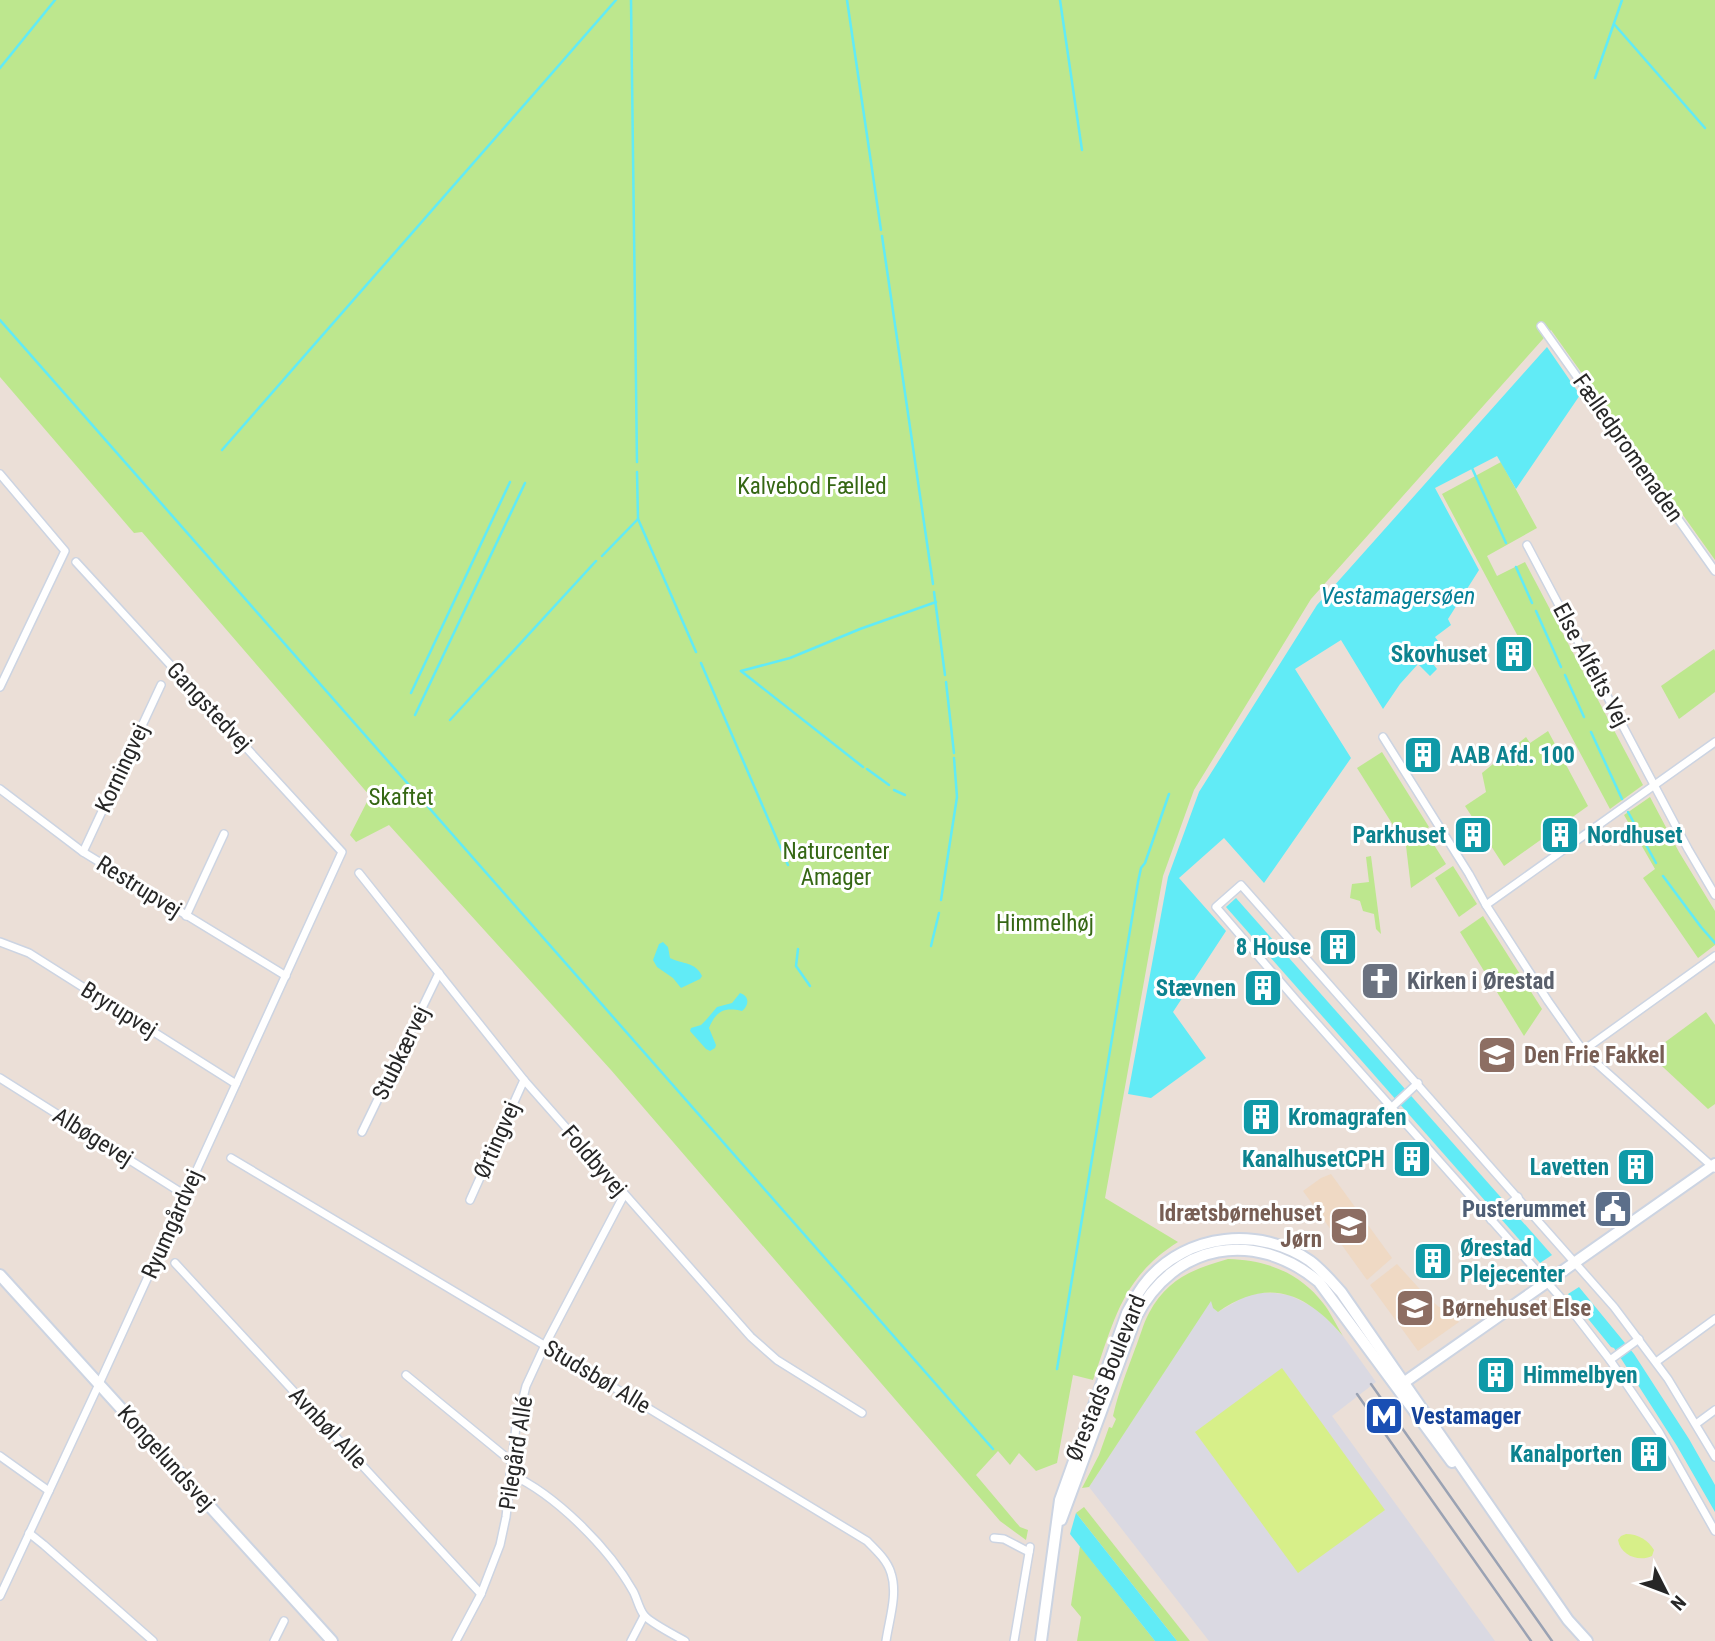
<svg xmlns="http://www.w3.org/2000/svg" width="1715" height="1641" font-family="'Roboto Condensed',sans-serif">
<rect width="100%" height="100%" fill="#ebdfd7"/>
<path fill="#dad9e2" d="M 1260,1293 L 1274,1293 L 1289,1295 L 1317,1309 L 1330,1322 L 1343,1336 L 1376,1382 L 1332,1416 L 1495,1641 L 1209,1641 L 1089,1487 L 1211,1300 L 1218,1312 L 1246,1296 Z"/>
<g fill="#efd9c4">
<path d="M 1331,1174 L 1392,1258 L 1367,1280 L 1303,1191 L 1321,1178 Z"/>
<path d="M 1397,1264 L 1427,1297 L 1439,1307 L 1449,1309 L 1459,1322 L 1418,1351 L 1370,1285 Z"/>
</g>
<g fill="#bde78e">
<path d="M 0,0 L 1715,0 L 1715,560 L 1551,330 L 1311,599 L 1194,790 L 1163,876 L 1105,1198 L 1178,1242 C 1121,1278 1114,1322 1093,1380 L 1073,1375 L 1057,1463 L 1036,1471 L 1019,1453 L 1010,1465 L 998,1451 L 976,1475 L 1020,1527 L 1028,1530 L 1026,1540 L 1000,1521 L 611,1070 L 389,825 L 356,842 L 350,835 L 370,796 L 142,532 L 134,533 L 0,377 Z"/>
<path d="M 1501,462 L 1537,528 L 1487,556 L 1497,576 L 1525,562 L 1643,785 L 1610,809 L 1442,494 Z"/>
<path d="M 1714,649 L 1715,651 L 1715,692 L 1679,719 L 1661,686 Z"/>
<path d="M 1548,731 L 1588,806 L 1504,866 L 1465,806 L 1486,792 L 1482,773 L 1526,737 L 1530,743 Z"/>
<path d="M 1382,752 L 1429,827 L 1405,844 L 1357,768 Z"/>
<path d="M 1650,797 L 1679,852 L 1715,911 L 1715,945 L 1698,958 L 1643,878 L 1655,869 L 1624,815 Z"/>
<path d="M 1426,832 L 1446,864 L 1411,888 L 1406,846 Z"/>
<path d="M 1371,856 L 1381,934 L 1376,929 L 1374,914 L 1363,911 L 1360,901 L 1350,898 L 1352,884 L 1369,882 L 1366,857 Z"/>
<path d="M 1453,866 L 1477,904 L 1459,917 L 1435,878 Z"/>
<path d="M 1483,916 L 1542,1009 L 1524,1036 L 1460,932 Z"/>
<path d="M 1706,1012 L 1715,1025 L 1715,1104 L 1708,1109 L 1649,1054 Z"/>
<path d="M 1228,1259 C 1266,1260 1299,1272 1323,1303 C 1331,1313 1336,1325 1343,1336 C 1305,1292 1268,1277 1218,1312 L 1213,1308 L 1211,1301 L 1089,1487 L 1082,1488 L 1099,1455 L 1109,1427 L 1112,1428 L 1116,1419 L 1113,1416 C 1118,1393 1127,1371 1135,1349 C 1140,1337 1143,1324 1149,1313 C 1167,1279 1193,1269 1228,1259 Z"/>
<path d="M 1084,1507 L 1190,1641 L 1177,1641 L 1076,1513 Z"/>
<path d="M 1080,1546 L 1155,1641 L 1077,1641 L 1081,1617 L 1071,1605 Z"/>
</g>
<g fill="#d7ef89">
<path d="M 1282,1368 L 1385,1510 L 1298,1573 L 1195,1432 Z"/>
<path d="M 1626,1534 C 1638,1534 1648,1540 1654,1550 L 1652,1556 C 1639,1562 1621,1556 1618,1540 L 1621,1536 Z"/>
</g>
<g fill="#61ebf6">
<path d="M 1547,347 L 1580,395 L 1516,489 L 1497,456 L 1435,488 L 1479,570 L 1448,619 L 1451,625 L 1435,637 L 1452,660 L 1446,664 L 1436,654 L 1430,660 L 1437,669 L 1430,676 L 1418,664 L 1400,684 L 1383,709 L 1341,640 L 1295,669 L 1351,758 L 1264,883 L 1224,838 L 1179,878 L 1226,931 L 1173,1012 L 1206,1058 L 1151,1098 L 1128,1094 L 1168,877 L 1199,792 L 1317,605 Z"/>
<path d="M 1236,898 L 1552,1255 L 1540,1263 L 1226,907 Z"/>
<path d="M 663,942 L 668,947 L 670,958 C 682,964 696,962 702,976 L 700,979 L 681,988 L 673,978 L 657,967 L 653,960 L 659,944 Z"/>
<path d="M 740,993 C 750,996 749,1006 742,1011 C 724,1007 716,1011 709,1028 L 716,1045 L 715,1048 L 710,1051 L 706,1049 L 690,1031 L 691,1028 L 701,1025 L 706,1020 L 717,1007 L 732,1003 Z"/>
<path d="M 1579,1287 L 1634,1354 L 1689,1439 L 1715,1485 L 1715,1512 L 1677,1446 L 1622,1360 L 1614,1348 L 1611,1347 L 1568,1294 Z"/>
<path d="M 1076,1513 L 1177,1641 L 1155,1641 L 1070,1534 Z"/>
</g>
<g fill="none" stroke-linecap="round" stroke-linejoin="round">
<g stroke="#61ebf6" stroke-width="2.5">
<path d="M 631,0 L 637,462"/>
<path d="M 847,0 L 881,230"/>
<path d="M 1060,0 L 1082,150"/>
<path d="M 1614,24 L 1705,128"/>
<path d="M 0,68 L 55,0"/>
<path d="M 1595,78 L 1622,0"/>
<path d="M 882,236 L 933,584"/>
<path d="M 0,320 L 993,1449"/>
<path d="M 222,450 L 616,0"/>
<path d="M 1472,468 L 1506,543"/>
<path d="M 637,472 L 638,519 L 696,652"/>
<path d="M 602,556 L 638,519"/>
<path d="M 1516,567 L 1532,603"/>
<path d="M 934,592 L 945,675"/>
<path d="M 1536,611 L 1561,667"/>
<path d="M 701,663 L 788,865"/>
<path d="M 741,671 L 790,658 L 860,629 L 936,602"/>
<path d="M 741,671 L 863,767"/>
<path d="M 1565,675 L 1584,717"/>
<path d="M 946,682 L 954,753"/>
<path d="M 411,693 L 510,482"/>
<path d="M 415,715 L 525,483"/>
<path d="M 450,720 L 596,561"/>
<path d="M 1591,732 L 1622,799"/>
<path d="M 867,769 L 889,785"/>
<path d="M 894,790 L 905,795"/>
<path d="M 1628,812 L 1656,863"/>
<path d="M 1663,876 L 1701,927 L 1715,943"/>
<path d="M 941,900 L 957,797 L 954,758"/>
<path d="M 931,946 L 939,913"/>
<path d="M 798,949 L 796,966 L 810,986"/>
<path d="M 1057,1369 L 1138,882 L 1141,868 L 1145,863 L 1169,794"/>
</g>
<g stroke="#ccd4e2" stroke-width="10">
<g id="street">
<path d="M 1541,326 L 1715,571"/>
<path d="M 0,474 L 65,551 L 0,687"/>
<path d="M 1527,545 L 1688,849 L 1715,895"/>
<path d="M 1383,737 L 1469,874 L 1486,905 L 1548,1001 L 1579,1045 L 1593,1060 L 1714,1168"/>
<path d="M 0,789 L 83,852 L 286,976"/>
<path d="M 83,852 L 161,685"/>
<path d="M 359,873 L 524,1080 L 751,1337 L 777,1360 L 862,1413"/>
<path d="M 1486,905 L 1715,742"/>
<path d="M 186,916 L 224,834"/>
<path d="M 0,942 L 29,953 L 236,1084"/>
<path d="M 1584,1050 L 1715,956"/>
<path d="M 0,1078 L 185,1195"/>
<path d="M 1391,1108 L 1418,1083"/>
<path d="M 362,1132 L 439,973"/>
<path d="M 231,1158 L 549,1348 L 867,1541 C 876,1550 887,1560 891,1573 C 898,1594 889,1620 886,1641"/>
<path d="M 470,1200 L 524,1080"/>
<path d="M 1491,1220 L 1518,1197"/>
<path d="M 175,1263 L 481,1594"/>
<path d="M 1610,1360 L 1639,1339"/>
<path d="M 1656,1362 L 1715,1319"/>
<path d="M 406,1375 L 512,1462"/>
<path d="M 1696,1424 L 1715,1410"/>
<path d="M 0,1456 L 49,1491"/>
<path d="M 1715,1457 L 1668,1379 L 1614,1307 L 1241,885 L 1216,907 L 1296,1000 L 1569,1307 L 1610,1360 L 1659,1432 L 1715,1531"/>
<path d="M 510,1474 C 555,1494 609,1548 633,1591 C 637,1598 639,1609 644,1615 C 649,1622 676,1636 685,1641"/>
<path d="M 29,1533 L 44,1545 L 153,1641"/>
<path d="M 994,1538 L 1004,1539 L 1029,1552"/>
<path d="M 0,1596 L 99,1384 L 342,852 L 76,562"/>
<path d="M 274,1641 L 284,1621"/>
<path d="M 456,1641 L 481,1594 L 500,1545 L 506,1517 L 516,1426 L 526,1386 L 545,1345 L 624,1195"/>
<path d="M 631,1641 L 644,1616"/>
<path d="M 1014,1641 L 1030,1547"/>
</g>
</g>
<g stroke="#ccd4e2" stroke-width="14">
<g id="secondary">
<path d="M 0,1275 L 332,1641"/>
<path d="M 1399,1386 L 1715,1164"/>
<path d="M 1061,1520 L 1136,1317 C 1174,1243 1255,1228 1319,1282 L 1452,1462"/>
<path d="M 1041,1641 L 1060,1500 L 1127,1313 C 1133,1302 1139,1290 1147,1281 C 1187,1233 1260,1226 1310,1261 C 1322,1270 1331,1281 1341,1292 L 1568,1620 L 1587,1641"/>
</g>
</g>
<use href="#street" stroke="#fff" stroke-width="7"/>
<use href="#secondary" stroke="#fff" stroke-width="10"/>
<g stroke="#9aa2b3" stroke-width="2.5">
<path d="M 1371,1384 L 1552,1641"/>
<path d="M 1357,1394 L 1531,1641"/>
</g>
</g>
<defs>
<g id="building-square" transform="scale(2.0125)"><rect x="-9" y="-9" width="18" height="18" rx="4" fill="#0f9aa8" stroke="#fff"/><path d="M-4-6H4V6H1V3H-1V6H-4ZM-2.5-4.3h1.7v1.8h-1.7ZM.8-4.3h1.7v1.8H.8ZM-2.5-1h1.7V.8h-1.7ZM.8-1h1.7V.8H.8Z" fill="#fff"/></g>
<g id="church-square" transform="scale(2.0125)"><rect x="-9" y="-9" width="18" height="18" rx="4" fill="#6b7280" stroke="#fff"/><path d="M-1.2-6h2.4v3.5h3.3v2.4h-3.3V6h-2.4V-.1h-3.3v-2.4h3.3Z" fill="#fff"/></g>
<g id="school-square" transform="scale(2.0125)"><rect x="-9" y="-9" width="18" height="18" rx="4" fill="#8d6e63" stroke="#fff"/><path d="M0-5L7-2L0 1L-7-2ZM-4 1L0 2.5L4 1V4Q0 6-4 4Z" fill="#fff"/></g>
<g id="civic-square" transform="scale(2.0125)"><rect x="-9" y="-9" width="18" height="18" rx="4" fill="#5c6f8a" stroke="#fff"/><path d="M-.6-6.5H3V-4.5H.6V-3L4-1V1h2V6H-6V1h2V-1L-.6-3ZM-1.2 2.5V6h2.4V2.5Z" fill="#fff"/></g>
<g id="metro-square" transform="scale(2.0125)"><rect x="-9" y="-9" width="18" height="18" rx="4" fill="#1a4fb4" stroke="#fff"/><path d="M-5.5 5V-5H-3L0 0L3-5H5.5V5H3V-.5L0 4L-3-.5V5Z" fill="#fff"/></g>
</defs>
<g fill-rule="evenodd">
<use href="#building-square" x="1514" y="654"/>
<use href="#building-square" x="1423" y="755"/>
<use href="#building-square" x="1473" y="835"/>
<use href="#building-square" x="1560" y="835"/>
<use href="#building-square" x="1338" y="947"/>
<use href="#church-square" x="1380" y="981"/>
<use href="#building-square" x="1263" y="988"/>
<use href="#school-square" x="1497" y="1055"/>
<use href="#building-square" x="1261" y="1117"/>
<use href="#building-square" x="1412" y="1159"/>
<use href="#building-square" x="1636" y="1167"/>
<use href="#civic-square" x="1613" y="1209"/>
<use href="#school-square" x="1349" y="1226"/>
<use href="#building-square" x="1433" y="1261"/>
<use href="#school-square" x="1415" y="1308"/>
<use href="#building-square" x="1496" y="1375"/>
<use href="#metro-square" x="1384" y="1416"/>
<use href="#building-square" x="1649" y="1454"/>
</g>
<g text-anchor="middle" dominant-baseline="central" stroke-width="6" stroke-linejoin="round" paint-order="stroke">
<g font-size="23" fill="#272727" stroke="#fff">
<text transform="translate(1628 448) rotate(55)">Fælledpromenaden</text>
<text transform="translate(1591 665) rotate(62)">Else Alfelts Vej</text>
<text transform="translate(209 707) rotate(47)">Gangstedvej</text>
<text transform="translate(122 768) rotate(-65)">Korningvej</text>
<text transform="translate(139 887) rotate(32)">Restrupvej</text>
<text transform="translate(119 1010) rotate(32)">Bryrupvej</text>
<text transform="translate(401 1053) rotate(-64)">Stubkærvej</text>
<text transform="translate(93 1137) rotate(32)">Albøgevej</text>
<text transform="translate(497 1140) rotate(-66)">Ørtingvej</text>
<text transform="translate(594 1161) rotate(49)">Foldbyvej</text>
<text transform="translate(172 1224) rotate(-66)">Ryumgårdvej</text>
<text transform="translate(597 1377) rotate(31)">Studsbøl Alle</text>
<text transform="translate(1106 1378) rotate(-68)">Ørestads Boulevard</text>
<text transform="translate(328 1428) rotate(47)">Avnbøl Alle</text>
<text transform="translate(516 1453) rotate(-81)">Pilegård Allé</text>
<text transform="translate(166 1458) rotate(48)">Kongelundsvej</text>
</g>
<g font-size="23" fill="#356714" stroke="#fff">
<text x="812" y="486">Kalvebod Fælled</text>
<text x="401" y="797">Skaftet</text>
<text x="836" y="851">Naturcenter<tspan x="836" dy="26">Amager</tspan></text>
<text x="1045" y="923">Himmelhøj</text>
</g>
<g font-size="23" font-weight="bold" fill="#0d838f" stroke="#fff" text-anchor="end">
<text x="1487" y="654">Skovhuset</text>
<text x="1450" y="755" text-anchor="start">AAB Afd. 100</text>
<text x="1446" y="835">Parkhuset</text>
<text x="1587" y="835" text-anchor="start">Nordhuset</text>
<text x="1311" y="947">8 House</text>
<text x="1236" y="988">Stævnen</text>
<text x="1288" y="1117" text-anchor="start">Kromagrafen</text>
<text x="1385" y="1159">KanalhusetCPH</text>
<text x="1609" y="1167">Lavetten</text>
<text x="1460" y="1248" text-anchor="start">Ørestad<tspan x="1460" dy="26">Plejecenter</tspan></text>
<text x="1523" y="1375" text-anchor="start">Himmelbyen</text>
<text x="1622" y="1454">Kanalporten</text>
</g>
<g font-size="23" font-weight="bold" fill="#5b616d" stroke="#fff" text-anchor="start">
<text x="1407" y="981">Kirken i Ørestad</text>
</g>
<g font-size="23" font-weight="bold" fill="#785e54" stroke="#fff" text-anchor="start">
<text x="1524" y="1055">Den Frie Fakkel</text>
<text x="1322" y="1213" text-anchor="end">Idrætsbørnehuset<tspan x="1322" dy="26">Jørn</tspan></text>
<text x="1442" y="1308">Børnehuset Else</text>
</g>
<g font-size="23" font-weight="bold" fill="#4e5e75" stroke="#fff" text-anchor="end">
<text x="1586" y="1209">Pusterummet</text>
</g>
<g font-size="23" font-weight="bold" fill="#164399" stroke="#fff" text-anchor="start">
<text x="1411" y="1416">Vestamager</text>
</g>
<g font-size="24" font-style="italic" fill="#058097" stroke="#fff">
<text x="1398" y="596">Vestamagersøen</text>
</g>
</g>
<g transform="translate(1666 1592) rotate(132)" stroke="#ffffff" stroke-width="5" paint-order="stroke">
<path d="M0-5L12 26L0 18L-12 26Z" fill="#272727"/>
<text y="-10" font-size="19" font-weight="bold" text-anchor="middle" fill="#272727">N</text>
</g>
</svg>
